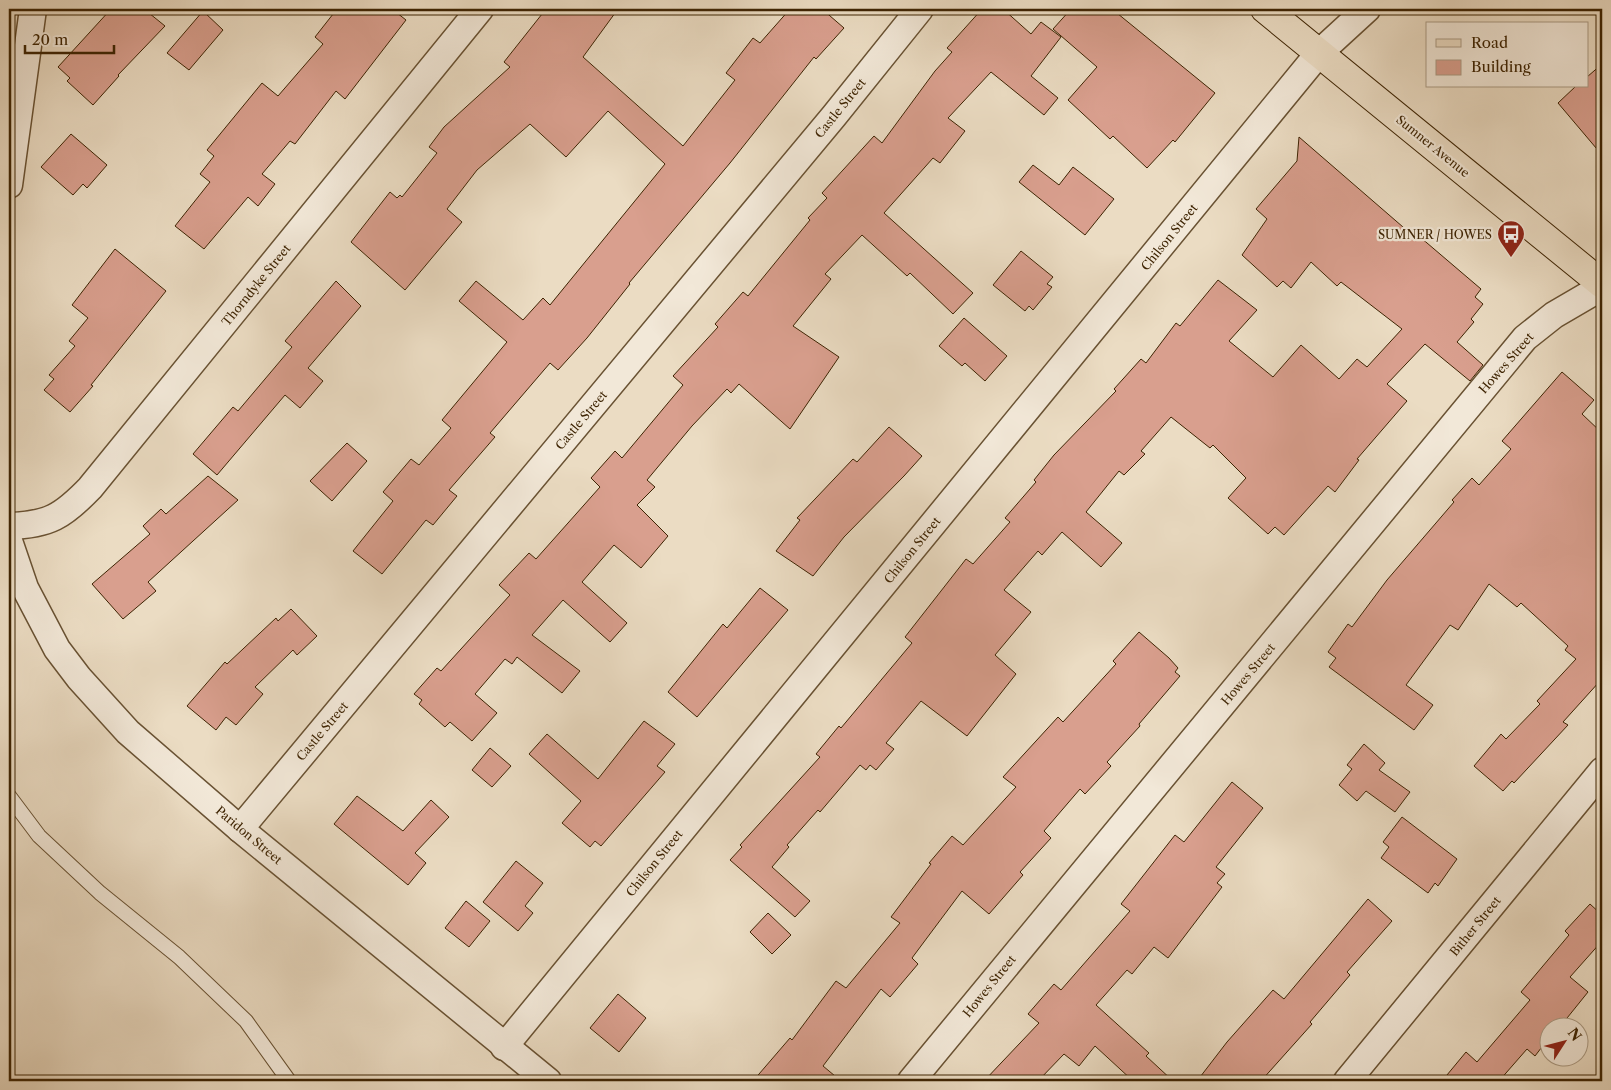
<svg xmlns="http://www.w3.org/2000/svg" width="1611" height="1090" font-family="'Libre Caslon Text',serif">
<rect width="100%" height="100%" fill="#ebdcc3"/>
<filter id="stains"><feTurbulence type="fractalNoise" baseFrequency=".004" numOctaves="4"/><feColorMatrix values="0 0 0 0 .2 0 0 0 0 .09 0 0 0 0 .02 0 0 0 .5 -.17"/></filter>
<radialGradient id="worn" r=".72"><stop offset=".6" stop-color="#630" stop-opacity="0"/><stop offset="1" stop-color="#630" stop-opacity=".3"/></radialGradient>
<g fill="#d99f8e" stroke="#3e2403">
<path d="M 111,9 L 144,9 L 165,26 L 118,75 L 119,76 L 93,105 L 67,81 L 70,78 L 58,67 Z"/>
<path d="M 337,9 L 392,9 L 406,20 L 345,99 L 336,91 L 295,144 L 290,141 L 262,174 L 275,184 L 258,206 L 248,197 L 204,249 L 175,226 L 210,182 L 200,174 L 214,156 L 207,150 L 262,83 L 278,96 L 323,44 L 315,37 Z"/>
<path d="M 546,9 L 618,9 L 583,57 L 683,146 L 735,80 L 726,73 L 753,38 L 760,43 L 790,9 L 822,9 L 844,28 L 816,59 L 814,57 L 730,163 L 629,283 L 630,284 L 587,338 L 558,370 L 550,363 L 490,433 L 495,437 L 449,490 L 457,496 L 433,525 L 426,520 L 382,574 L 353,551 L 393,501 L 383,492 L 411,459 L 419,465 L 451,428 L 442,420 L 507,342 L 459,301 L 476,281 L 523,320 L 543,298 L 550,305 L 665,164 L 608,111 L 566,157 L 530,124 L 477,170 L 447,209 L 462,222 L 405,290 L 351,242 L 390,192 L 397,198 L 400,195 L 402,197 L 437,153 L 429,147 L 444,127 L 510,67 L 504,62 Z"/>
<path d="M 982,9 L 1003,9 L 1031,34 L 1041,22 L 1061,37 L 1031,76 L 1058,98 L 1044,115 L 991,72 L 948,118 L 965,131 L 940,163 L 933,158 L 884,213 L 973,293 L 953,314 L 910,273 L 907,276 L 862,235 L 825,274 L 831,279 L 793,326 L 839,357 L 790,429 L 739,384 L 731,393 L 727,389 L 692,426 L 647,480 L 655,487 L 637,505 L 668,536 L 641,568 L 614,545 L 582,582 L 627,623 L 610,642 L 563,600 L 532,635 L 580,671 L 562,693 L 517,657 L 512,664 L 505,659 L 475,694 L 497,713 L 472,741 L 450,722 L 445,727 L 419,704 L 422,700 L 414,694 L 437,668 L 441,671 L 510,595 L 499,585 L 529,553 L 536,559 L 600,487 L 591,478 L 615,451 L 622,458 L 683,385 L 673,376 L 718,327 L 715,324 L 743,292 L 748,296 L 810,220 L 808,218 L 827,198 L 822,193 L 874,136 L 882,143 L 935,71 L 952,52 L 947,48 Z"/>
<path d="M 1071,9 L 1112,9 L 1215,93 L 1175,142 L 1173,140 L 1147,168 L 1113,136 L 1110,139 L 1068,100 L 1097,67 L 1053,29 Z"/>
<path d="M 203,11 L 223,30 L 189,70 L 167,53 Z"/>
<path d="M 1602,64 L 1602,155 L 1558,103 L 1576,86 L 1587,86 L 1587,77 Z"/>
<path d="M 71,134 L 107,165 L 87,188 L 83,184 L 73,195 L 41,167 Z"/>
<path d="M 1299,137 L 1418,240 L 1420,237 L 1481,289 L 1475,297 L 1483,304 L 1471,319 L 1474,322 L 1457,342 L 1483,365 L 1470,381 L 1425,344 L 1387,384 L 1407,401 L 1357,459 L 1359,460 L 1335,492 L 1328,486 L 1284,535 L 1275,527 L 1268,534 L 1228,498 L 1246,478 L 1213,445 L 1210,448 L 1171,417 L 1141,451 L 1145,454 L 1124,475 L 1119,471 L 1086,512 L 1122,543 L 1101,567 L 1062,532 L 1042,555 L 1038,551 L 1004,590 L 1031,612 L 995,655 L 1016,674 L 967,736 L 921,701 L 886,743 L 894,749 L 876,770 L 870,765 L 866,770 L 860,765 L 820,812 L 818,810 L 787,845 L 789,847 L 772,867 L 810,901 L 795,917 L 730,860 L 742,847 L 740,845 L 820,757 L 816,754 L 839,726 L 841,728 L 912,643 L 905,637 L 966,559 L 973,564 L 1010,522 L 1005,518 L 1036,482 L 1034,480 L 1054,455 L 1116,391 L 1114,389 L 1141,359 L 1146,363 L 1176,323 L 1180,326 L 1218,280 L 1257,310 L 1229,341 L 1273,377 L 1301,345 L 1339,379 L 1357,359 L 1367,367 L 1402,329 L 1341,282 L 1337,286 L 1311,262 L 1291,288 L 1283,281 L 1277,287 L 1242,255 L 1267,219 L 1256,209 L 1297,161 Z"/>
<path d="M 1033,165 L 1059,185 L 1073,167 L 1114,199 L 1085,235 L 1019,182 Z"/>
<path d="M 115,249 L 166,291 L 91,385 L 93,386 L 70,412 L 44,390 L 54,379 L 49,375 L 75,346 L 69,341 L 88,318 L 72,305 Z"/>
<path d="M 1021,251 L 1053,277 L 1047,284 L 1052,287 L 1033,310 L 1029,306 L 1025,311 L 993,285 Z"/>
<path d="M 336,281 L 361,306 L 308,368 L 323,381 L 300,408 L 285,395 L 217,475 L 193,454 L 233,407 L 238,411 L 292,347 L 285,341 Z"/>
<path d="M 964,318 L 1007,356 L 985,381 L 965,363 L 962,366 L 939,346 Z"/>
<path d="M 1562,372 L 1594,400 L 1582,414 L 1602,433 L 1602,683 L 1600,681 L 1563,722 L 1568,725 L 1514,783 L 1512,781 L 1503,791 L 1474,766 L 1501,734 L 1506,739 L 1540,704 L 1537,701 L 1576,659 L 1565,650 L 1568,646 L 1521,603 L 1517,607 L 1489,584 L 1458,630 L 1450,625 L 1406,685 L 1433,705 L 1414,730 L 1329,667 L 1336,658 L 1328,652 L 1348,624 L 1352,627 L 1387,580 L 1454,502 L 1452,500 L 1472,478 L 1479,485 L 1511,449 L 1502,441 Z"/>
<path d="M 889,427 L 922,456 L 904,476 L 844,537 L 813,576 L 776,551 L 800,520 L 797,518 L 853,459 L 857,462 Z"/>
<path d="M 347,443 L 367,461 L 332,501 L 310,481 Z"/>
<path d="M 208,476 L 238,500 L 148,582 L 156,591 L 123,619 L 92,584 L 150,534 L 143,526 L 161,509 L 166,514 Z"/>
<path d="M 760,588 L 788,610 L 697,717 L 668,692 L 723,624 L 727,628 Z"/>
<path d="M 291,609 L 317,636 L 297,655 L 293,650 L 255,687 L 263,694 L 236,725 L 226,717 L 216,730 L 187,706 L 225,662 L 227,664 L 276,618 L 278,621 Z"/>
<path d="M 1139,632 L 1169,658 L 1178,668 L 1175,672 L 1180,676 L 1139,724 L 1140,726 L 1107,762 L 1111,766 L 1085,794 L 1080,789 L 1044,831 L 1051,838 L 1020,872 L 1023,875 L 989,914 L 962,891 L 912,958 L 918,964 L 890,997 L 881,989 L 823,1066 L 841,1081 L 753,1081 L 790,1038 L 792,1040 L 836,981 L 846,988 L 900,923 L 891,917 L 931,864 L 929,863 L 952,836 L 963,845 L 1016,787 L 1003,777 L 1058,717 L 1063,722 L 1116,664 L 1113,661 Z"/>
<path d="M 644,721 L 675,744 L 657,766 L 665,772 L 601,846 L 595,841 L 590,847 L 562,823 L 581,801 L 529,754 L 547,734 L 598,779 Z"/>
<path d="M 1364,744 L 1385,763 L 1379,770 L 1410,792 L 1395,812 L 1366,791 L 1357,801 L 1339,785 L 1352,769 L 1347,765 Z"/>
<path d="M 490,748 L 511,766 L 492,787 L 472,770 Z"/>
<path d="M 1232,782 L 1263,808 L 1216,867 L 1225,874 L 1217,883 L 1222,887 L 1168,958 L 1154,947 L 1132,974 L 1127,970 L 1096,1005 L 1149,1053 L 1146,1056 L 1173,1081 L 1133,1081 L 1095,1046 L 1079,1066 L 1064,1054 L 1038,1081 L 984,1081 L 1039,1023 L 1028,1014 L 1054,984 L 1061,990 L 1130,911 L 1121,904 L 1175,835 L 1184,842 Z"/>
<path d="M 357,796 L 403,831 L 431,800 L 449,817 L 415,853 L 426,863 L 408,885 L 334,824 Z"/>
<path d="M 1402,817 L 1457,859 L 1438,886 L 1435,883 L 1428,893 L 1381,858 L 1389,847 L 1383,842 Z"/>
<path d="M 516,861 L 543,883 L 525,906 L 533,913 L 518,931 L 483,902 Z"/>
<path d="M 1368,899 L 1392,921 L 1347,972 L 1350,975 L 1310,1022 L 1312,1024 L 1261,1081 L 1197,1081 L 1227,1042 L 1273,990 L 1284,999 Z"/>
<path d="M 466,901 L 490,921 L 469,947 L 445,928 Z"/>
<path d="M 1590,904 L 1602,915 L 1602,941 L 1570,977 L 1588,992 L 1559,1028 L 1548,1028 L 1548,1039 L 1535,1056 L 1527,1049 L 1499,1081 L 1442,1081 L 1466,1052 L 1477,1062 L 1530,1000 L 1521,992 L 1569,935 L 1565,931 Z"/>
<path d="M 768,913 L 791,935 L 772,954 L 750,932 Z"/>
<path d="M 618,994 L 646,1018 L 619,1052 L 590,1028 Z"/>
</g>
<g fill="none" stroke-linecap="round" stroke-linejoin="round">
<g stroke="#695233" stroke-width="16">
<path id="lane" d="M 9,796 L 39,836 L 100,893 L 179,957 L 246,1021 L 289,1081"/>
</g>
<g stroke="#695233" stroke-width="29">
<g id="street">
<path d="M 9,185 L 33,9"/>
<path d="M 9,526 C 49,525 63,516 90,488 L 480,9"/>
<path d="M 9,541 L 25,588 L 57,649 L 79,678 L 128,732 L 240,829 L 548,1081"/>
<path d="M 240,829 L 834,116 L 920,9"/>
<path d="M 504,1047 L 1319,53 L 1367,9"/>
<path d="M 911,1081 L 1525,338 L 1554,315 L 1602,287"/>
<path d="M 1347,1081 L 1602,771"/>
</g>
</g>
<g stroke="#3e2403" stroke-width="30">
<path id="primary" d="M 1265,9 L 1602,284"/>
</g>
<use href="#lane" stroke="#f2e8d8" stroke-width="14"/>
<use href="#street" stroke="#f2e8d8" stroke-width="26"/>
<use href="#primary" stroke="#ebdcc3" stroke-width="28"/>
</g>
<defs>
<g id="bus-pin" transform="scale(1.4375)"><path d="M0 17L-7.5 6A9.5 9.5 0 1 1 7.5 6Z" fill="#8f2418" stroke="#f2e8d8"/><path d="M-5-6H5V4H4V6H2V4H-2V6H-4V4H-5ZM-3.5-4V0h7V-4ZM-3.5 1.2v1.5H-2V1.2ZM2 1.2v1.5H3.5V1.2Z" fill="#fff"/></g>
</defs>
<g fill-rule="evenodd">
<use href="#bus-pin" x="1511" y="234"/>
</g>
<g text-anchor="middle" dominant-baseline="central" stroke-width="4.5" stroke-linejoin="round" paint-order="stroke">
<g font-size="12" fill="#3e2403" stroke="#f2e8d8">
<text transform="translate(840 108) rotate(-51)">Castle Street</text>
<text transform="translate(1433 146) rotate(39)">Sumner Avenue</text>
<text transform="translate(1169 237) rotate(-51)">Chilson Street</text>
<text transform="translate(256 285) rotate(-51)">Thorndyke Street</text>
<text transform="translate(1506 363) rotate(-49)">Howes Street</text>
<text transform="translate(581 420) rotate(-50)">Castle Street</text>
<text transform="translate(912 550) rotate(-51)">Chilson Street</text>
<text transform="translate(1248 674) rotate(-50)">Howes Street</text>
<text transform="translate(322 731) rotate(-50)">Castle Street</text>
<text transform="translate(249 835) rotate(40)">Paridon Street</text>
<text transform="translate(654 863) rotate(-51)">Chilson Street</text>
<text transform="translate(1475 926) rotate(-51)">Bither Street</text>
<text transform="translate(989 986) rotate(-51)">Howes Street</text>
</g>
<g font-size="12" fill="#3e2403" stroke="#f2e8d8" text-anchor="end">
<text x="1492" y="234">SUMNER / HOWES</text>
</g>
</g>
<rect width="1611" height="1090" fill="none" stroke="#ebdcc3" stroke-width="30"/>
<rect x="10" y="10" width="1591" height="1070" fill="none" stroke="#3e2403" stroke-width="2.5"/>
<rect x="15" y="15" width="1581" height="1060" fill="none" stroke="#3e2403"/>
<rect x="1426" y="22" width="162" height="65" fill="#f2e8d8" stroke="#aa9a83"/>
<rect x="1436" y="39" width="25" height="8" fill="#ebdcc3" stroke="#aa9a83"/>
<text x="1471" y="48" font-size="15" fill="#3e2403">Road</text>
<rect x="1436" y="60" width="25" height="15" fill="#d99f8e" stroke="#aa9a83"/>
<text x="1471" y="72" font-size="15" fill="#3e2403">Building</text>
<g transform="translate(1564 1042) rotate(54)"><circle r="24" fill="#f2e8d8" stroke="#aa9a83"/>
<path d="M0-4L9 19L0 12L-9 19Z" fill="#8f2418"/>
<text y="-8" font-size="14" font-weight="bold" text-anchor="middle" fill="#3e2403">N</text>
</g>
<path d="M25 45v8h89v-8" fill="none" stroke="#3e2403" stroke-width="2.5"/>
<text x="32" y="45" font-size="15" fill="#3e2403" stroke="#f2e8d8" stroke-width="4" paint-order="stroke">20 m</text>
<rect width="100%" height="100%" filter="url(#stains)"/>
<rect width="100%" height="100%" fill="url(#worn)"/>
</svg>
